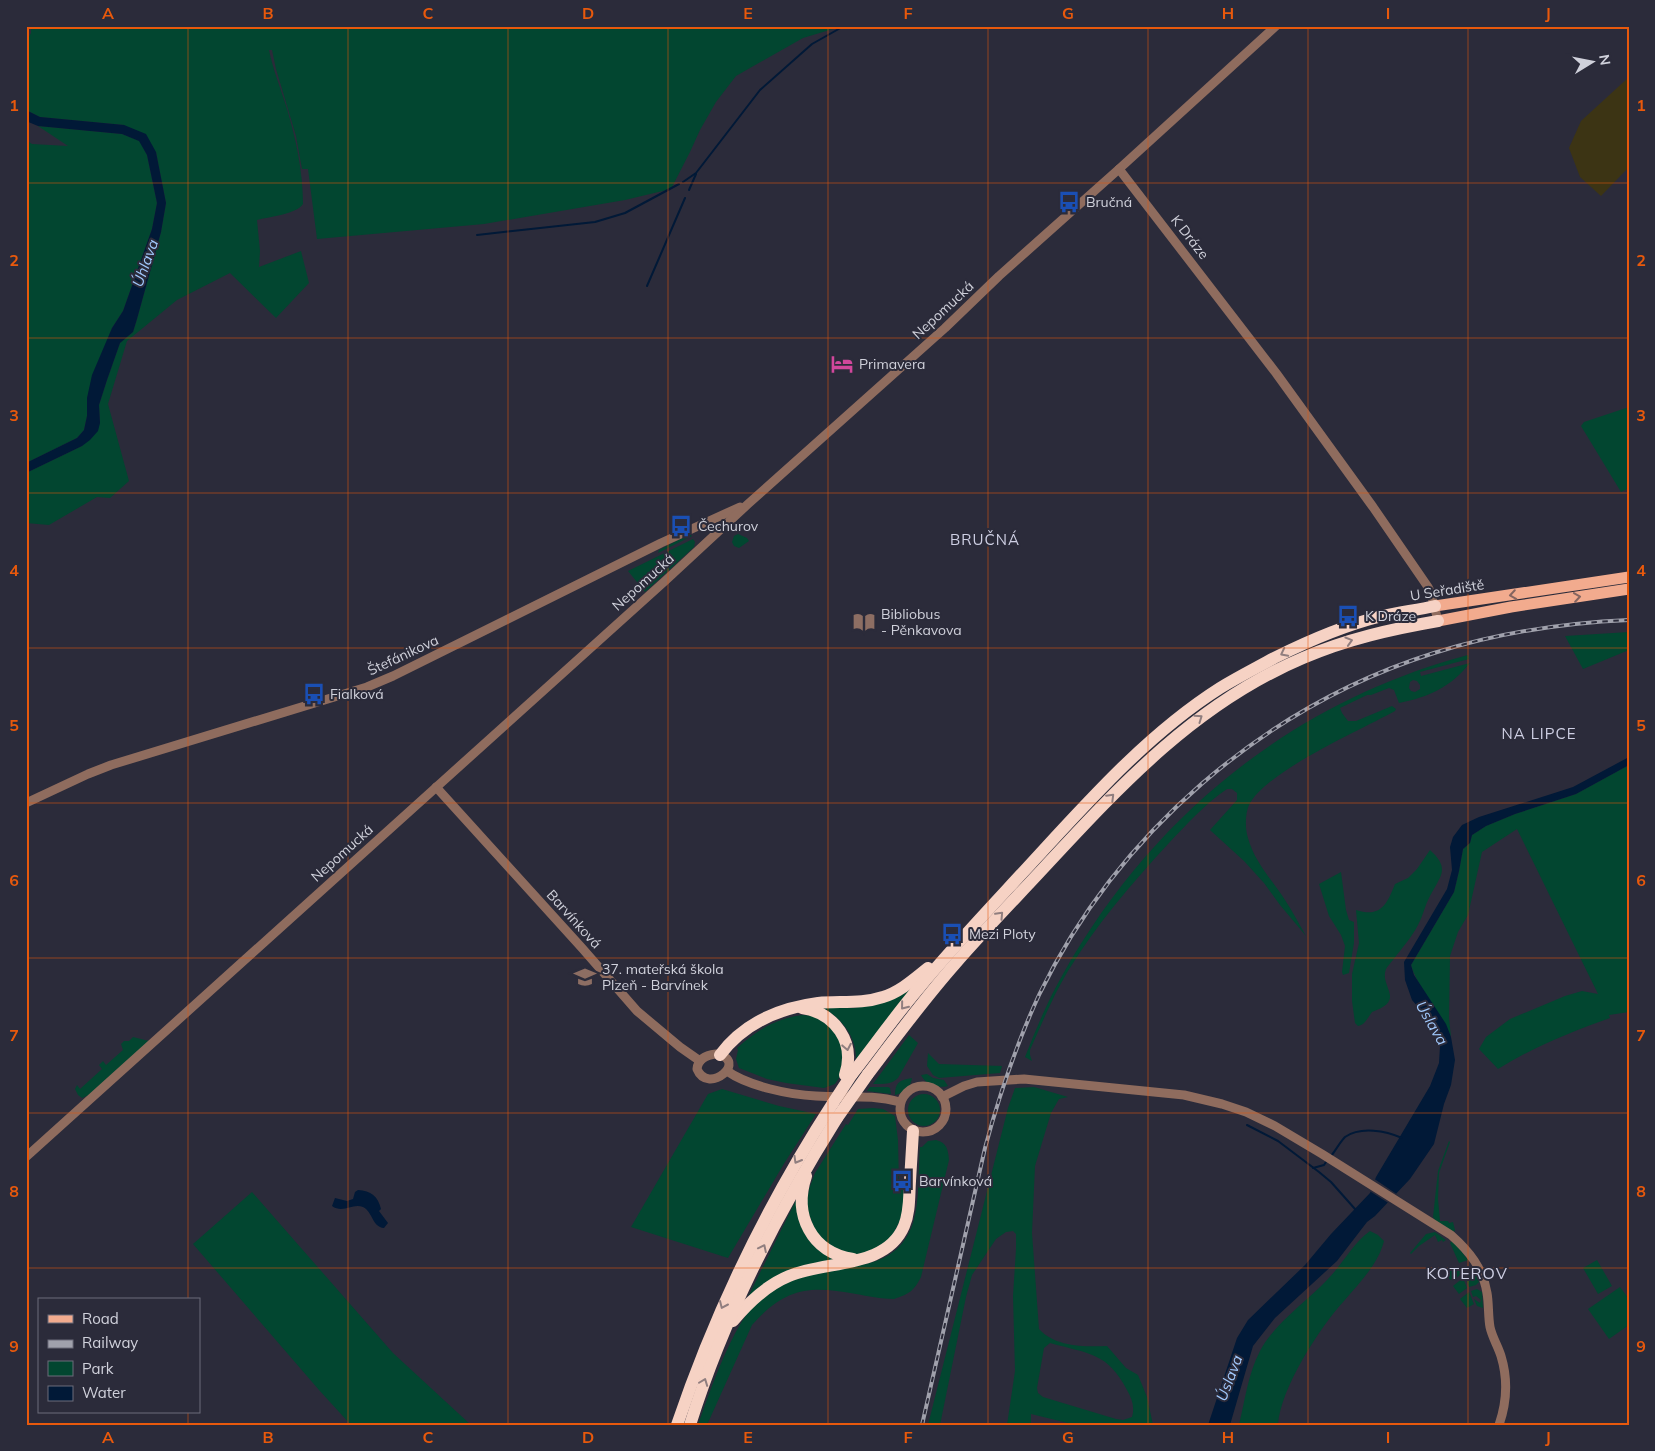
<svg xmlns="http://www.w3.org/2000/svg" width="1655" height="1451" font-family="Mulish,sans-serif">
<rect width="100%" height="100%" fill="#2b2b3a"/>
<g fill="#024630" fill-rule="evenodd">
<path d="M 31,26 L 843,26 L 803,38 L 736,76 L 716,102 L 700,130 L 690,152 L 671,189 L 625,200 L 484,224 L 317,239 L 308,169 L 302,169 L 296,136 L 276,69 L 272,50 L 269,50 C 273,70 281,89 287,109 C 296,139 303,172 303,204 C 297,214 268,217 257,220 L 260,251 L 259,267 L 301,251 L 309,283 L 276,318 L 230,273 L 177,300 L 127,341 L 108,404 L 129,481 L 110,498 L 97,497 L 49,525 L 26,523 L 26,473 L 82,446 L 100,423 L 99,405 L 107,380 L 120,343 L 133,332 L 137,319 L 161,232 L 166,203 L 156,152 L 124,125 L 40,117 L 26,110 L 26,43 L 31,33 Z"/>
<path d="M 38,126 L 122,134 L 140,141 L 147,155 L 157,203 L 152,229 L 123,311 L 112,328 L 87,398 L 87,416 L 84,430 L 77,438 L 26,463 L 26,140 L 32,144 L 68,146 Z"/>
<path d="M 1629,407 L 1629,488 L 1621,492 L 1581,426 L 1584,422 Z"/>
<path d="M 690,534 L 692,536 L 658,553 L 659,550 Z"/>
<path d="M 738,534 L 747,538 L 749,541 L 739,548 L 734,546 L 732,542 L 734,536 Z"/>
<path d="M 693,539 L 695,542 L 694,547 L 645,592 L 628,571 Z"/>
<path d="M 1629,632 L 1629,650 L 1583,669 L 1565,636 Z"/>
<path d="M 1468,655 L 1469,659 L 1420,672 L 1421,676 L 1470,663 C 1451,687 1429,697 1399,703 L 1394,690 L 1389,688 L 1371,695 L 1367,695 L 1340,708 L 1342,713 L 1348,721 L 1356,721 L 1392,706 L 1396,709 L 1395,711 C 1361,730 1266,771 1249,805 C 1245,814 1245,829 1248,838 C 1254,861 1272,880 1285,900 C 1293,912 1299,924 1306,936 L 1280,905 L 1264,883 L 1244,861 L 1210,830 L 1237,800 L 1237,793 L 1232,789 L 1227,789 C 1205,804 1187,824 1169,843 C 1132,883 1096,925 1068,971 C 1053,996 1042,1023 1030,1050 L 1030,1055 L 1032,1061 L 1025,1057 C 1036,1029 1048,1000 1063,974 C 1152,816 1292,702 1468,655 ZM 1413,680 L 1417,681 L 1420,685 L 1420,689 L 1415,692 L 1411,691 L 1409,688 L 1410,682 Z"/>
<path d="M 1629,765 L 1629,1012 L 1609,1015 L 1610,1018 C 1571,1032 1533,1047 1498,1069 L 1479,1049 L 1486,1037 L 1510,1019 L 1565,996 L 1582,991 L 1598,994 L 1517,829 L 1482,852 L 1468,915 L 1458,932 L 1450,956 L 1449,1018 L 1451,1037 C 1441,1012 1418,989 1411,965 L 1454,892 L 1459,871 L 1463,849 L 1470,843 L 1472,835 L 1486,826 L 1515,814 L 1576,794 Z"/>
<path d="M 1430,850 C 1451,869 1440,876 1430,896 C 1425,905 1423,916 1418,925 C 1412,937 1402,948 1393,960 C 1391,962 1388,966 1386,969 C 1379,987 1407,1000 1372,1012 C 1368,1017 1365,1025 1358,1026 L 1355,1023 L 1352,1001 L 1352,974 L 1359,943 L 1356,910 C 1381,918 1387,904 1395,884 L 1408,878 L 1417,869 Z"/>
<path d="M 1341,872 L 1346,910 L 1349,920 L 1354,922 L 1354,943 L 1349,973 L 1343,975 L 1342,972 L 1345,946 L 1341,935 L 1329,916 L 1319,884 Z"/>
<path d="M 914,988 L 856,1062 C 857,1038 844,1020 823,1008 L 853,1008 L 877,1004 Z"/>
<path d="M 802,1015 L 815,1016 L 828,1022 L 843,1041 L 843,1072 L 835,1084 L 824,1088 L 786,1083 L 767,1079 L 739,1068 L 736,1059 L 738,1050 L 737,1048 C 758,1030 774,1019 802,1015 Z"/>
<path d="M 909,1035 L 918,1043 L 898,1078 C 891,1085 883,1084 873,1084 Z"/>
<path d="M 133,1037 L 149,1041 L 89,1095 L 82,1098 L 78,1095 L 75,1089 L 77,1085 L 80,1089 L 102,1069 L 99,1065 L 103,1061 L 106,1065 L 123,1050 L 121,1044 L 124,1041 L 129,1041 Z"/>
<path d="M 928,1053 L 939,1064 L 1002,1066 L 1000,1073 L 939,1078 L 933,1075 L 927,1066 Z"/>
<path d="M 927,1074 L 933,1078 L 944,1080 L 948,1086 C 938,1089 925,1084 921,1075 Z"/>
<path d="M 912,1078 C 911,1087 904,1093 895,1095 C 895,1082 900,1080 912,1078 Z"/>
<path d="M 870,1087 L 888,1087 L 890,1088 L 891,1094 L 867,1091 Z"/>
<path d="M 1034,1087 L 1068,1097 L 1059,1099 L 1051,1113 L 1035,1166 L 1032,1233 L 1039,1329 C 1055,1347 1085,1347 1107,1346 L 1126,1368 L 1138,1375 L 1147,1397 L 1153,1425 L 1076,1425 L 1031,1414 L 1031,1425 L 1007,1425 L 1015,1371 L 1013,1296 L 1016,1249 L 1016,1234 L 1013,1231 L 1006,1232 L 996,1239 L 972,1275 L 966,1297 L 940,1425 L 928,1425 L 1008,1108 L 1015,1088 ZM 1050,1343 C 1089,1354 1107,1352 1127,1390 C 1132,1399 1135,1407 1132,1417 L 1123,1420 L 1116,1419 L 1043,1397 L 1038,1393 L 1037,1388 L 1044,1348 Z"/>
<path d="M 722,1089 L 779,1106 L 816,1114 L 785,1162 L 728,1258 L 631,1227 L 708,1094 Z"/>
<circle cx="924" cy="1110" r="16"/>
<path d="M 873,1108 L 883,1109 L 895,1116 L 898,1140 L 899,1184 L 903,1185 L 906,1197 L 904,1213 L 890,1240 L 864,1254 L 852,1254 L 838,1252 L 817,1236 L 806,1206 L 809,1189 L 815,1173 L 846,1124 L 848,1125 L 858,1109 Z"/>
<path d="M 936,1140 C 947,1143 948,1149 949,1160 L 921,1277 C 914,1291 909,1294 894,1299 C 881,1299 868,1296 856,1294 C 809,1285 785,1288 752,1325 L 707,1425 L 698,1425 C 710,1391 732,1326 757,1302 C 772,1288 799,1275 818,1271 C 857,1264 897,1269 913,1223 C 920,1201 918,1170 920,1147 L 922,1147 L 928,1141 Z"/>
<path d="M 1449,1141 L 1450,1142 L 1439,1173 L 1438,1199 L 1440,1221 L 1448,1221 L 1449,1223 L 1453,1222 L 1455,1230 L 1454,1232 L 1435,1220 L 1433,1217 L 1438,1171 Z"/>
<path d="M 252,1192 L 393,1353 L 471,1425 L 351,1425 L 319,1390 L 193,1244 Z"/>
<path d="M 797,1198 C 806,1227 805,1247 836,1260 L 745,1303 Z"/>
<path d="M 1370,1231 L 1378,1235 L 1384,1241 C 1378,1265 1359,1283 1344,1301 C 1320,1327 1280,1389 1278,1425 L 1239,1425 C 1245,1400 1248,1374 1260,1351 C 1273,1325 1307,1301 1327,1280 C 1343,1264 1352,1244 1370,1231 Z"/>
<path d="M 1435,1232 L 1446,1240 L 1443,1242 L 1442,1240 L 1438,1242 L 1435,1235 L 1419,1246 L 1411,1254 L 1410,1253 L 1426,1234 Z"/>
<path d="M 1452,1241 L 1458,1247 L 1468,1260 L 1459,1263 L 1450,1243 Z"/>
<path d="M 1597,1260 L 1612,1286 L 1598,1294 L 1583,1268 Z"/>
<path d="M 1459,1268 L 1461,1274 L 1453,1281 L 1452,1279 L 1450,1280 L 1446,1272 Z"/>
<path d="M 1476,1272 L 1479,1282 L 1476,1285 L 1469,1287 L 1465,1276 Z"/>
<path d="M 1463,1278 L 1467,1288 L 1459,1294 L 1453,1286 Z"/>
<path d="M 1620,1287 L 1629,1299 L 1629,1325 L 1609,1339 L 1588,1309 Z"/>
<path d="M 1477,1289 L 1482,1292 L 1483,1308 L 1477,1306 L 1474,1299 L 1480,1303 L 1481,1300 L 1476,1296 L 1473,1297 L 1471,1291 Z"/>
<path d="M 1469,1292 L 1474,1304 L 1467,1308 L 1460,1299 Z"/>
</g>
<path fill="#3c3414" d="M 1629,77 L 1629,167 L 1601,196 L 1580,177 L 1569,148 L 1581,121 Z"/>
<g fill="#011937">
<path d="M 26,110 L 40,117 L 124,125 L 146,134 L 156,152 L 166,203 L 161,232 L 137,319 L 133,332 L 120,343 L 107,380 L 99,405 L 100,423 L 98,431 L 90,440 L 82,446 L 26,473 L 26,463 L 77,438 L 84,430 L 87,416 L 87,398 L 92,375 L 112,328 L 123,311 L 152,229 L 157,203 L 147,155 L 139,141 L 122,134 L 38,126 L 26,121 Z"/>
<path d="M 1629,757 L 1629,765 L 1576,794 L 1515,814 L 1486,826 L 1472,835 L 1470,843 L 1463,849 L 1459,871 L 1454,892 L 1411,965 L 1414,975 L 1446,1024 L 1451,1037 L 1455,1060 L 1451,1085 L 1444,1104 L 1434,1144 L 1410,1179 L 1375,1216 L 1367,1222 L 1337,1261 L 1275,1318 L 1253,1346 L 1230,1425 L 1208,1425 L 1237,1338 L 1248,1320 L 1305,1265 L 1331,1234 L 1370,1193 L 1376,1177 L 1430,1086 L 1439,1063 L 1440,1046 L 1437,1033 L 1429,1020 L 1412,1000 L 1405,980 L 1404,962 L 1447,889 L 1452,870 L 1450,847 L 1453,837 L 1462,825 L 1479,817 L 1573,787 Z"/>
<path d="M 358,1190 C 371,1191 378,1196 381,1209 L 379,1211 L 388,1223 L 384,1228 C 372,1227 373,1212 363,1207 C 352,1203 343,1214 332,1206 L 335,1198 L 347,1201 L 353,1199 L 355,1192 Z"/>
</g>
<path fill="#2b2b3a" d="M 1373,1178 L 1398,1195 L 1390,1204 L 1368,1190 Z"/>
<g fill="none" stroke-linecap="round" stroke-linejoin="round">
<g stroke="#011937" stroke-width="2">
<path d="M 683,182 L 696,173 L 760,90 L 812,44 L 844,26"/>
<path d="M 689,190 L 696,174"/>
<path d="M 477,235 L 595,222 L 625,213 L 679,184"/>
<path d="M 647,286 L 685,198"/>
<path d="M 1247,1125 L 1278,1141 L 1319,1172 L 1331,1182 L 1355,1209"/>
<path d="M 1331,1156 C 1336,1150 1340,1142 1345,1137 C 1361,1126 1386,1131 1402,1138"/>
<path d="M 1313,1168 L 1324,1165 L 1326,1162"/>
</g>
<g stroke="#8f6c5e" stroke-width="9">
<path d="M 1119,169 L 1276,373 L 1373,507 L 1428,587 L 1431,593 L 1438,621"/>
<path d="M 436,787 L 582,948 L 637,1011 L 680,1047 L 700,1061"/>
<path d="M 26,803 L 88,774 L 111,765 L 367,687 L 393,676 L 661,543 L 740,507"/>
<path d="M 716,1054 C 750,1060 708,1096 697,1069 C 698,1059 706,1055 716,1054 Z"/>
<path d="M 727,1071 C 748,1086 790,1095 816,1096 C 845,1098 871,1094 900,1102"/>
<circle cx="923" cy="1109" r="23"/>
<path d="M 942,1097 L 964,1086 L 977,1082 L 1024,1079 L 1184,1095 L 1222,1104 L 1246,1112 L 1275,1126 L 1322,1154 L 1451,1235 C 1469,1251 1483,1268 1487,1293 C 1489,1304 1488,1316 1490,1327 C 1492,1337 1498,1346 1501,1356 C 1508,1379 1507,1402 1499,1425"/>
<path d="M 26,1157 L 665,581 L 748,504 L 945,328 L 999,276 L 1119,169 L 1276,26"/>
</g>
<g stroke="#f2ab8e" stroke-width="11">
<path d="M 1435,606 L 1629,577"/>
<path d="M 1438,621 L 1511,607 L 1629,589"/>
</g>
<g stroke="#f6d2c4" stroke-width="12">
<path d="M 802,1008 C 835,1013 856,1042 845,1075"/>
<path d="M 720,1055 C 744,1023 779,1008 818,1003 C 840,1001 862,1004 883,997 C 900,992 914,979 928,968"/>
<path d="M 852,1074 C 874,1046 895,1016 918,989 C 953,947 990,908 1026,869 C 1086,804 1146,735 1220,688 C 1238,677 1256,668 1274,658 C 1308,641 1345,625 1382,616 C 1399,612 1417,610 1435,606"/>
<path d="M 868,1074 C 896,1037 924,999 955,964 C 982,933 1011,903 1039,873 C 1118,788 1194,704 1303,658 C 1347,639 1392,629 1438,621"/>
<path d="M 806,1176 C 793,1215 811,1252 853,1259"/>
<path d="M 733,1321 C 748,1303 767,1285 789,1276 C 826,1260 886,1269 904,1226 C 910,1212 909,1196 910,1181 C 911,1164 912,1147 913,1131"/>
<path d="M 677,1425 C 716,1310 767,1205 833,1103"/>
<path d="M 690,1425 C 724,1316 776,1215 837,1118"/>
</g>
<g stroke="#a0a1ac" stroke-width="4">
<path id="rail" d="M 922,1425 L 985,1148 C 999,1096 1016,1045 1039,995 C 1117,834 1263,707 1434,653 C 1497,633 1562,623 1629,620"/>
</g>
<use href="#rail" stroke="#2b2b3a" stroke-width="2" stroke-dasharray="5.5" stroke-linecap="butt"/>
<g stroke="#f6d2c4" stroke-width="12">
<path d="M 833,1103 L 852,1074"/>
<path d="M 837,1118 L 868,1074"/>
</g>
</g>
<defs><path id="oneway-chevron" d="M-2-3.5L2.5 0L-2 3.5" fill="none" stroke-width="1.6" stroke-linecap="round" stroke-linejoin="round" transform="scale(1.25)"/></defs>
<g stroke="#856560">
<use href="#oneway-chevron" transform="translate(1513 595) rotate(171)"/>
<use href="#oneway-chevron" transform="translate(1577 597) rotate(-8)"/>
</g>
<g stroke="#907e7f">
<use href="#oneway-chevron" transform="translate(1349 641) rotate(-17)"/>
<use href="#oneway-chevron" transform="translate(1284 653) rotate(153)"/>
<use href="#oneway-chevron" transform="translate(1199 718) rotate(-35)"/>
<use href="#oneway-chevron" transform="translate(1111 797) rotate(-45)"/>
<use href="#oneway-chevron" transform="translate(1000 915) rotate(-47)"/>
<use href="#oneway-chevron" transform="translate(904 1006) rotate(129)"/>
<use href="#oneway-chevron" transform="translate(847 1047) rotate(79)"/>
<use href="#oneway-chevron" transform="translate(797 1160) rotate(120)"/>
<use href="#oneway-chevron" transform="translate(763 1248) rotate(-64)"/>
<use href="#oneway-chevron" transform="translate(723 1305) rotate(114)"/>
<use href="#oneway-chevron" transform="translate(704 1382) rotate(-69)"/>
</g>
<path fill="none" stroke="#e8590c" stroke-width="1" stroke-opacity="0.55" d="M 188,26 L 188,1300M 348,26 L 348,1425M 508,26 L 508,1425M 668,26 L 668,1425M 828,26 L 828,1425M 988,26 L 988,1425M 1148,26 L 1148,1425M 1308,26 L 1308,1425M 1468,26 L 1468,1425M 26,183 L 1629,183M 26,338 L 1629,338M 26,493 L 1629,493M 26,648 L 1629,648M 26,803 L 1629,803M 26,958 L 1629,958M 26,1113 L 1629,1113M 26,1268 L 1629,1268M 188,1412 L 188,1425"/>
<defs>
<g id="bus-bare" transform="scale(1.725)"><path d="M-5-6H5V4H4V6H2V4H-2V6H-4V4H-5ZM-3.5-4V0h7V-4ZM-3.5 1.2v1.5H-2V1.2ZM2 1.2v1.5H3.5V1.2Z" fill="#1a4fb4" stroke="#2b2b3a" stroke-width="2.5" paint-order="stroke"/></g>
<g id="hotel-bare" transform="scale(1.725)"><path d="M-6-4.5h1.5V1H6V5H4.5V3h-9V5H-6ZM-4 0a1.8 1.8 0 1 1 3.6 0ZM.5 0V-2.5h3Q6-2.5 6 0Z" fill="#d1479c" stroke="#2b2b3a" stroke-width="2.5" paint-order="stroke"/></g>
<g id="library-bare" transform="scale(1.725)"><path d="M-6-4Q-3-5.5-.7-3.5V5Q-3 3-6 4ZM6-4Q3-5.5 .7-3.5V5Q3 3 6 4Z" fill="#8d6e63" stroke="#2b2b3a" stroke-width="2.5" paint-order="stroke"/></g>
<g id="school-bare" transform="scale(1.725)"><path d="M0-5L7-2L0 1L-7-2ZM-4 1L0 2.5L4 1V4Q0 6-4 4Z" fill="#8d6e63" stroke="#2b2b3a" stroke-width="2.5" paint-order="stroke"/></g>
</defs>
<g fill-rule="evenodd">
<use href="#bus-bare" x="1069" y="202"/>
<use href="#hotel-bare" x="842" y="364"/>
<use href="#bus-bare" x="681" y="526"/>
<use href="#bus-bare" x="1348" y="616"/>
<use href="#library-bare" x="864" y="622"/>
<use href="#bus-bare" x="314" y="694"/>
<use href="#bus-bare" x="952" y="934"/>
<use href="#school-bare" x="585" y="977"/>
<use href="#bus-bare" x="902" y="1181"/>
</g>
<g text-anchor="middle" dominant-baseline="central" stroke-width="4" stroke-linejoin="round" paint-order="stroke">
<g font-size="14" fill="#d0d1db" stroke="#2b2b3a" text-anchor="start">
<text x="1086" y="202">Bručná</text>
<text x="859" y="364">Primavera</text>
<text x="698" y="526">Čechurov</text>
<text x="881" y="614">Bibliobus<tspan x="881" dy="16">- Pěnkavova</tspan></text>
<text x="1365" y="616">K Dráze</text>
<text x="330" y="694">Fialková</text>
<text x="969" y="934">Mezi Ploty</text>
<text x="602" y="969">37. mateřská škola<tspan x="602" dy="16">Plzeň - Barvínek</tspan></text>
<text x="919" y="1181">Barvínková</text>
</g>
<g font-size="14" fill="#d0d1db" stroke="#2b2b3a">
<text transform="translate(1190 237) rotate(52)">K Dráze</text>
<text transform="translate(943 310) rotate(-43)">Nepomucká</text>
<text transform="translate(643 582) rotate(-42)">Nepomucká</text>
<text transform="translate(1447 590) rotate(-9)">U Seřadiště</text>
<text transform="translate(403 655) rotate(-25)">Štefánikova</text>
<text transform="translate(342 853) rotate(-42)">Nepomucká</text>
<text transform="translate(574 919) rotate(48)">Barvínková</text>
</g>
<g font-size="15" font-style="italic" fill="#a1c9fd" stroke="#2b2b3a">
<text transform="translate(145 263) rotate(-70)">Úhlava</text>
<text transform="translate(1432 1023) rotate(60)">Úslava</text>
<text transform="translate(1229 1378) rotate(-69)">Úslava</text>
</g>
<g font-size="15" letter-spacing="1" fill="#cecfe3" stroke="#2b2b3a">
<text x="985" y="539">BRUČNÁ</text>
<text x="1539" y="733">NA LIPCE</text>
</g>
<g font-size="16" letter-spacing="1" fill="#cecfe3" stroke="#2b2b3a">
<text x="1467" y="1273">KOTEROV</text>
</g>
</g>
<rect width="1655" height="1451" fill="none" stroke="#2b2b3a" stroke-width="55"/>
<rect x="38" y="1298" width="162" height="115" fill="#2b2b3a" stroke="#6d6d7a"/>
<rect x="48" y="1315" width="25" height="8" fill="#f2ab8e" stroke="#6d6d7a"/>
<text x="82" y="1324" font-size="15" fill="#d0d1db">Road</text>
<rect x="48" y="1340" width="25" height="8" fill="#a0a1ac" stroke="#6d6d7a"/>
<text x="82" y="1348" font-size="15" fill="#d0d1db">Railway</text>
<rect x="48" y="1361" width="25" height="15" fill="#024630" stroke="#6d6d7a"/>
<text x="82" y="1374" font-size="15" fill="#d0d1db">Park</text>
<rect x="48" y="1386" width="25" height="15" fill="#011937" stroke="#6d6d7a"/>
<text x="82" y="1398" font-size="15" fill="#d0d1db">Water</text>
<g transform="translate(1592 62) rotate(80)" stroke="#2b2b3a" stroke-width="4" paint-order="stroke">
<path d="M0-4L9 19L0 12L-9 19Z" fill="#d0d1db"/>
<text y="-8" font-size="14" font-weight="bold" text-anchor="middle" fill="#d0d1db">N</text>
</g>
<rect x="28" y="28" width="1600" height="1396" fill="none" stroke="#e8590c" stroke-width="2"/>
<g font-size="16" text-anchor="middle" font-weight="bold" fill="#e8590c">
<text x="108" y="19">A</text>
<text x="268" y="19">B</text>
<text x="428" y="19">C</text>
<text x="588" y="19">D</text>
<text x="748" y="19">E</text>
<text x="908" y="19">F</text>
<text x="1068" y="19">G</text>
<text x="1228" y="19">H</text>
<text x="1388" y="19">I</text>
<text x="1548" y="19">J</text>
<text x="14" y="111">1</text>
<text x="1641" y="111">1</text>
<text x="14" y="266">2</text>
<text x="1641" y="266">2</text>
<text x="14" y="421">3</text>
<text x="1641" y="421">3</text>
<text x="14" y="576">4</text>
<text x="1641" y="576">4</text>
<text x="14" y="731">5</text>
<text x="1641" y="731">5</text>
<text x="14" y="886">6</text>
<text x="1641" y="886">6</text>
<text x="14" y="1041">7</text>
<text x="1641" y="1041">7</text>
<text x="14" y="1197">8</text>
<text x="1641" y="1197">8</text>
<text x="14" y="1352">9</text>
<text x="1641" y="1352">9</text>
<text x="108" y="1443">A</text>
<text x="268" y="1443">B</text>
<text x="428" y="1443">C</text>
<text x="588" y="1443">D</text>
<text x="748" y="1443">E</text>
<text x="908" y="1443">F</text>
<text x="1068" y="1443">G</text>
<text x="1228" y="1443">H</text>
<text x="1388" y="1443">I</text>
<text x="1548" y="1443">J</text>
</g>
</svg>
